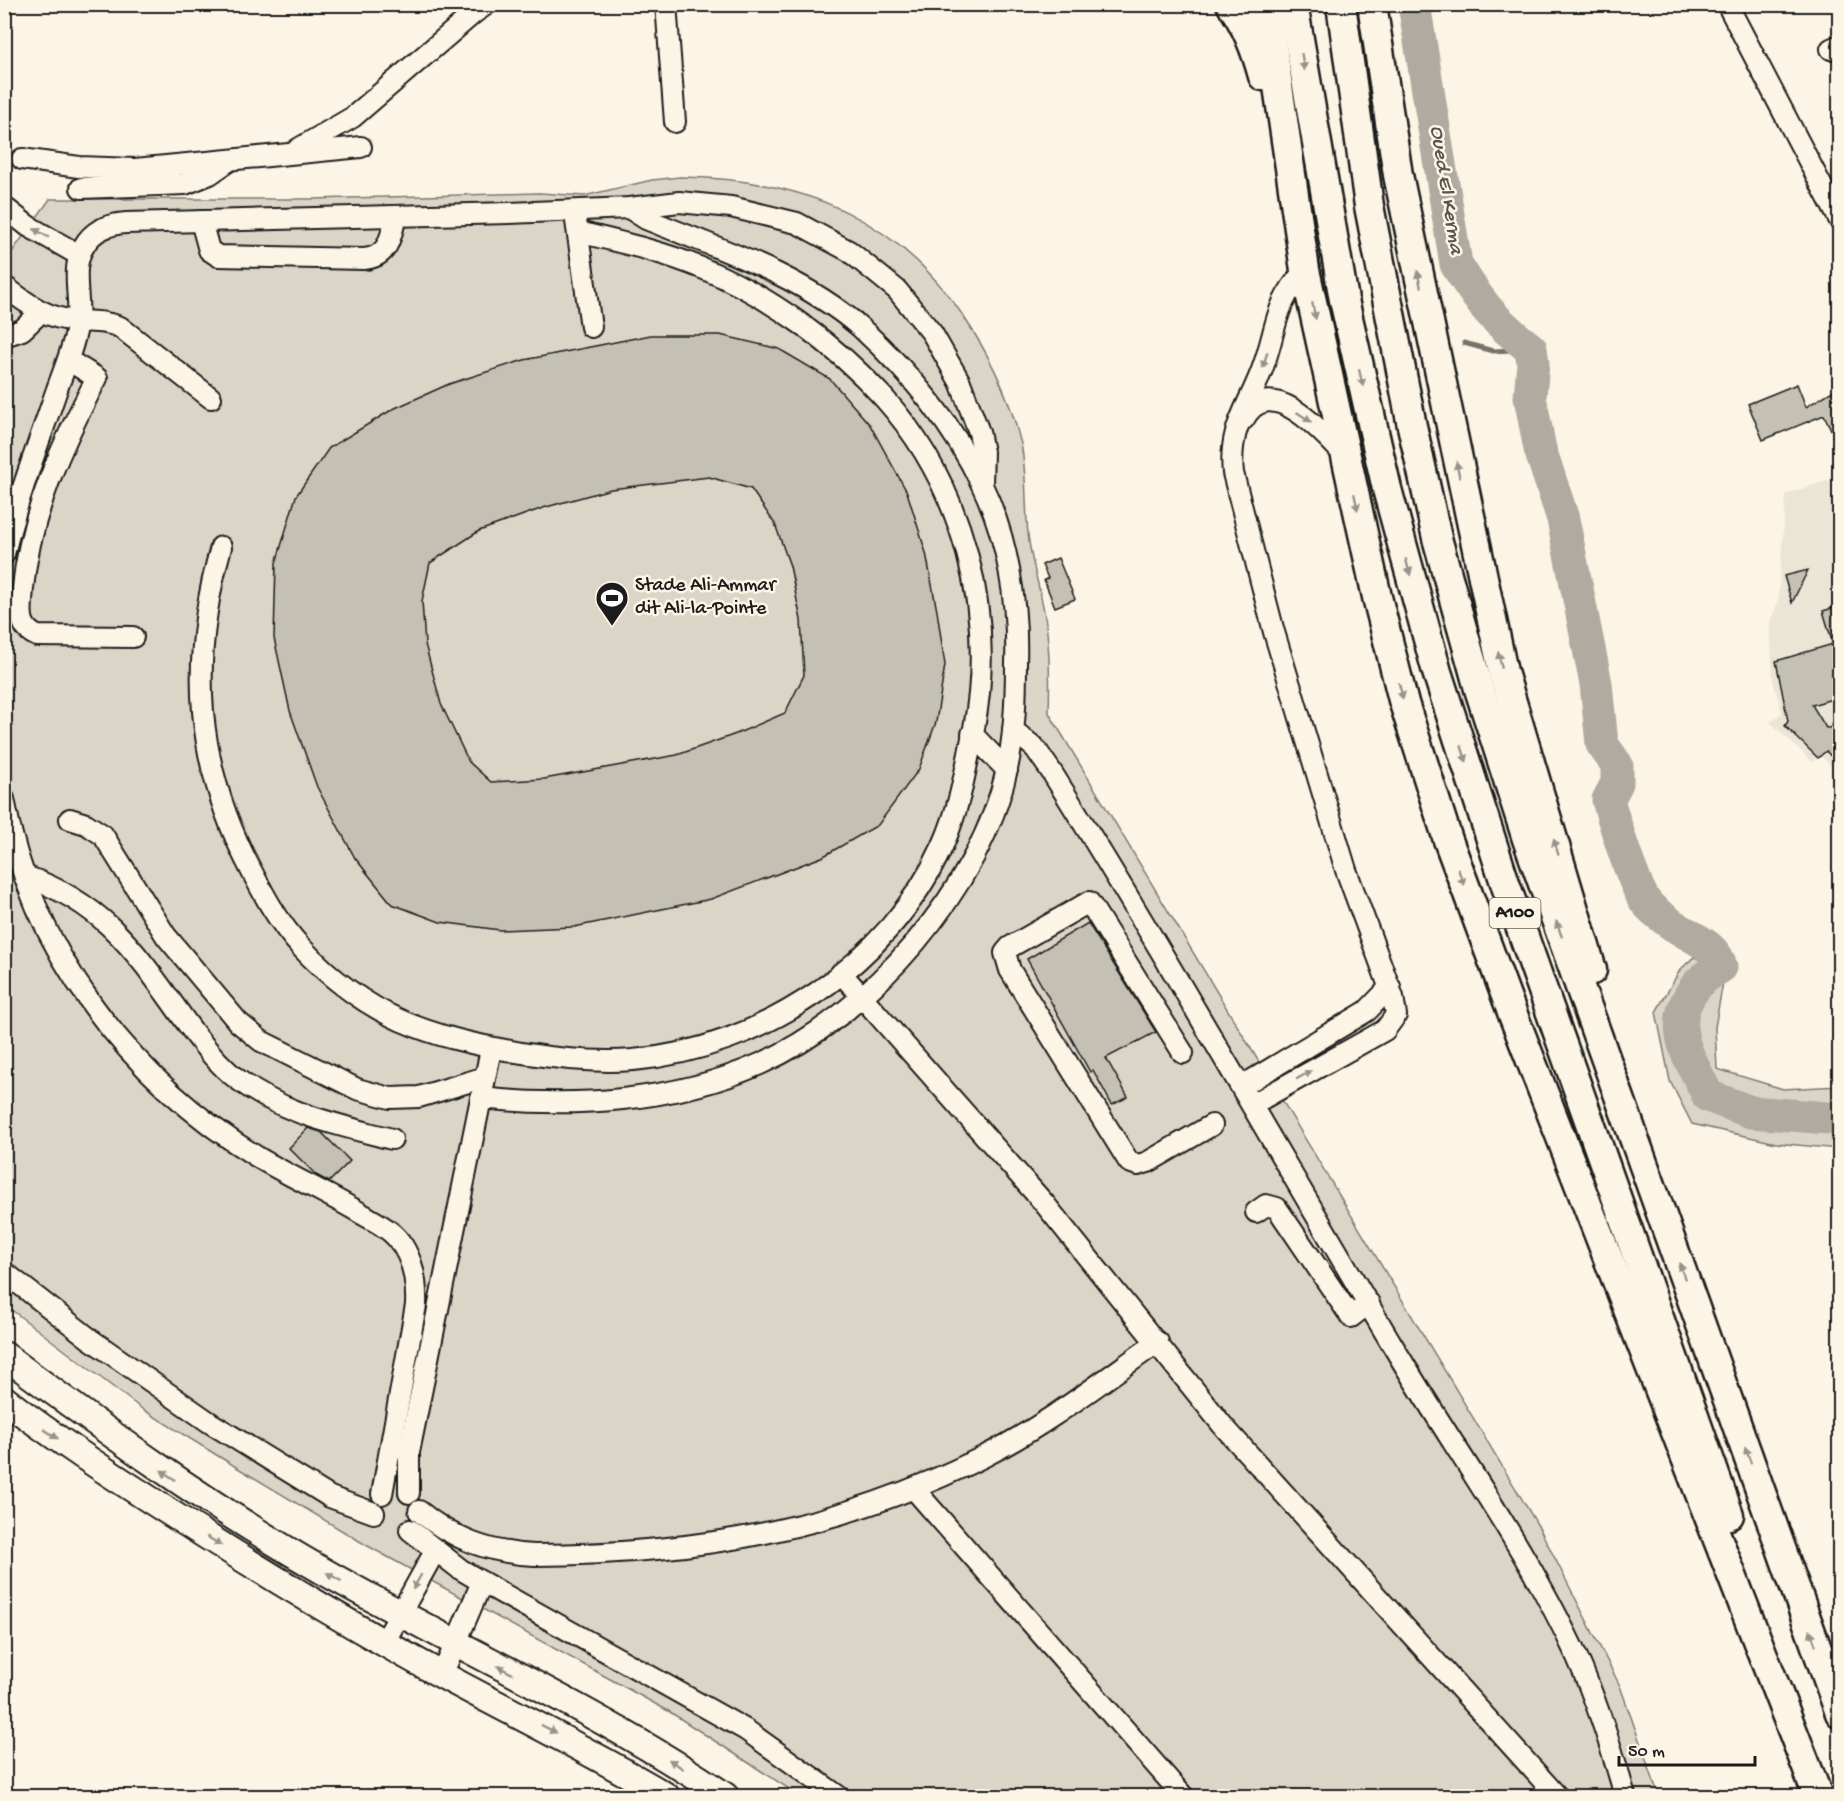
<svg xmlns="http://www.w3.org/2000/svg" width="1844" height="1801" font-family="'Gochi Hand',sans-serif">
<rect width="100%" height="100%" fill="#fcf5e5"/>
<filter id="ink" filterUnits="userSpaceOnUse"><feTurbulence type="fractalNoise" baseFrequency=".0167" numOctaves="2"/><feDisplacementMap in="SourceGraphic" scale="12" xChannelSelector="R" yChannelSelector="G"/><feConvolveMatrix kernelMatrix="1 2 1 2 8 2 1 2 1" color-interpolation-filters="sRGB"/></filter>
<g filter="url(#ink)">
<path fill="#ebe5d6" d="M 1839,477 L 1839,775 L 1820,755 L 1812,762 L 1770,722 L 1782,713 L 1773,681 L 1770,622 L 1778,602 L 1786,494 Z"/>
<g fill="#dbd5c8" stroke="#7c7872" stroke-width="1.5">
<path d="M 680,177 C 805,178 904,220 971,328 C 994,364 1011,402 1021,444 C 1027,474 1025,503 1028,534 C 1031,564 1042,593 1046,623 C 1050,653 1050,682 1049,713 L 1540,1529 L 1620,1686 L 1659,1796 L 800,1796 L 670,1712 L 366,1545 L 223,1459 L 142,1409 L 5,1305 L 4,263 L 50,199 L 311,199 L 540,193 L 584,196 L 652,180 Z"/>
<path d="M 1694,957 L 1725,971 L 1715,1027 L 1717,1069 L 1783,1089 L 1839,1086 L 1839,1149 L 1776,1143 L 1692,1124 L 1670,1081 L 1656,1012 L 1680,970 Z"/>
</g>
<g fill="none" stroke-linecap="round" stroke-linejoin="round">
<path stroke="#75726c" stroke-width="5" d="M 1464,343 L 1493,351 L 1531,349"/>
<path stroke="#b0aba1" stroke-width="33" d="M 1414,4 L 1456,264 C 1480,303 1494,321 1531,349 L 1533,363 L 1530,397 L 1540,449 L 1563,519 L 1596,684 L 1602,744 L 1617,765 L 1617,783 L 1608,800 C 1616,827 1631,878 1645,901 C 1650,908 1659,915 1666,920 C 1683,935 1716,942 1721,967 C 1696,979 1677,1006 1682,1035 C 1684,1053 1701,1080 1708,1096 L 1751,1112 L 1840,1119"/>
</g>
<g fill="#c4c0b3" stroke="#1c1c1c" stroke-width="1.5" fill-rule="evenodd">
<path d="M 651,335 L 720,335 L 779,349 L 830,379 L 870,425 L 907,492 L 926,553 L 937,611 L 945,665 L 936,722 L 919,769 L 878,825 L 822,857 L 711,899 L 574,927 L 500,930 L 440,922 L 392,904 L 355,858 L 317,787 L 290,711 L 274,638 L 276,563 L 296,496 L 329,448 L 393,409 L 449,384 L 524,360 ZM 709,477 L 751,489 L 775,524 L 790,566 L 801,620 L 804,675 L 785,713 L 736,734 L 677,755 L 544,779 L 491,782 L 469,762 L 441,704 L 425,644 L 422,601 L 430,563 L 479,531 L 543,508 L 611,489 Z"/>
<path d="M 1797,384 L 1806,407 L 1839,387 L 1839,446 L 1824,415 L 1763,440 L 1748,404 Z"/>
<path d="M 1058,558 L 1075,599 L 1055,607 L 1044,580 L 1048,578 L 1042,565 Z"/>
<path d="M 1808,570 L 1792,603 L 1784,576 Z"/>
<path d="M 1839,606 L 1839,697 L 1812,705 L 1826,728 L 1839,727 L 1839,765 L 1826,751 L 1818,758 L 1785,726 L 1788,721 L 1776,661 L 1833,644 L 1823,611 Z"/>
<path d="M 1088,923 L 1156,1032 L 1106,1058 L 1128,1097 L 1112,1105 L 1093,1070 L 1090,1072 L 1027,959 Z"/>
<path d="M 308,1128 L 321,1132 L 350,1161 L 329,1182 L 316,1175 L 289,1148 Z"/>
</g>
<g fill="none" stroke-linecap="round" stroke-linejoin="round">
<g stroke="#1c1c1c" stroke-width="24">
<g id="minor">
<path d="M 666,4 L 675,122"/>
<path d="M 1727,4 L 1840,221"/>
<path d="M 1831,49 L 1840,45"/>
<path d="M 298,149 L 353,117 L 474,13 L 487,4"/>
<path d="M 22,159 L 79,167 L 135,169 L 361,147"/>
<path d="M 81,188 L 185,184 L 210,174 L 230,160"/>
<path d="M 4,207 L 28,226 L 79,255"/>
<path d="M 201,221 L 209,250 L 218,256 L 364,259 C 389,257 391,236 396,216"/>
<path d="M 576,221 L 591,327"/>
<path d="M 4,286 C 27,304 49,320 79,321 C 94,322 105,321 120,327 L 211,398"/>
<path d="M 4,336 L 22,330 L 41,312"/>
<path d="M 68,360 L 97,378 C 62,444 30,513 23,588 C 22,607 16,627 37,636 L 133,637"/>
<path d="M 1244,419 C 1270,370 1326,436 1346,457"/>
<path d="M 221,547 C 189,662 195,763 251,870 C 265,897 279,923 300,946 C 367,1018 428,1037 522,1053 C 559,1059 595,1063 633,1060 C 762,1049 890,963 943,845 C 960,807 966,768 974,728 C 996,612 963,486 884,398 C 836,345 770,296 704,269 C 664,252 620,242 578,232"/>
<path d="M 4,554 C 17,499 38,445 56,392 C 64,369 74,347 78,322 C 81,298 70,268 84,246 C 93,230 109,224 126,223 L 509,213 L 629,208 L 679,202 L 731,207 L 797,223 L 849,251 L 897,290 L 932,333 L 960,382 L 979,432 L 983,452 L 982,483"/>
<path d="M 1013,730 L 1035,748 L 1051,771 C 1169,960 1279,1154 1393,1346 C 1454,1449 1527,1548 1577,1657 C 1597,1702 1612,1749 1625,1796"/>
<path d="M 972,734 L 1007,770"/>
<path d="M 4,799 C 31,950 129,1079 259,1158 C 293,1178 329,1194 362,1214 C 374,1221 387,1227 396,1237 C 413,1256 417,1280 416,1305 L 382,1494"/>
<path d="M 70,819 L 86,824 L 103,835 L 166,936 L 238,1022 L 261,1041 L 357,1089 L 390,1098 L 419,1097 L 485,1077"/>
<path d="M 25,876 C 100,902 132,946 176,1008 C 193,1032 210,1056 232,1075 C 279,1113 335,1124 392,1139"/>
<path d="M 841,973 L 1044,1203 L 1224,1427 L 1557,1796"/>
<path d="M 1183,1053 L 1089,902 L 1010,947 L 1005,953 L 1010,970 L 1129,1162 L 1138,1165 L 1148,1162 L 1212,1125"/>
<path d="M 1242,1086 L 1367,1011 L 1390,987"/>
<path d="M 481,1098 C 572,1108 674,1102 760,1064 C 870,1015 981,888 1007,769 C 1015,734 1016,698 1016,663 C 1018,603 1008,538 981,483 C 953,424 908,371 860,327 C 799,274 719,249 646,219 L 629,208"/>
<path d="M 1253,1104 L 1385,1030 L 1396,1015 L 1393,997 L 1346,870 L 1274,632 L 1233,473 C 1228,427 1249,407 1263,367 C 1278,325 1273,307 1305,270"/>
<path d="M 1256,1212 L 1266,1205 L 1277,1208 L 1351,1317 L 1369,1303"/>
<path d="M 4,1272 L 90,1339 L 209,1422 L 330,1497 L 374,1513"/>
<path d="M 914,1489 L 1183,1796"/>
<path d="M 409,1493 L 409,1452 L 491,1049"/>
<path d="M 419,1511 C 454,1540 490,1553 535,1555 C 697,1554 837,1530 983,1457 C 1045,1426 1101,1382 1158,1342"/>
<path d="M 410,1530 L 460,1569 L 482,1582 L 746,1730 L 838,1796"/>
<path d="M 385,1641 L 435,1551"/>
<path d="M 442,1675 L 482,1582"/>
</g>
</g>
<g stroke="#1c1c1c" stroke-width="30">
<g id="major">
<path d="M 4,1355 C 107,1432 211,1507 323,1571 C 456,1647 598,1710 725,1796"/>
<path d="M 4,1399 C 57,1440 113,1476 169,1512 C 258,1569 349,1625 442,1675 C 518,1716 592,1752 666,1796"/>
</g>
</g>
<g stroke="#1c1c1c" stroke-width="33">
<g id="highway">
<path d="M 1231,4 C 1247,26 1256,50 1263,76"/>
<path d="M 1266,4 L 1305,270 L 1377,597 L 1403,700 L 1448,840 L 1510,1007 L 1818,1796"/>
<path d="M 1293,4 L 1344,300 L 1387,489 L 1437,672 L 1507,889 L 1729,1515"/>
<path d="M 1341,4 L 1369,206 L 1412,426 L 1437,538 L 1479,689 L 1527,839 L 1840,1713"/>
<path d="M 1372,4 L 1398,175 L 1503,672 L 1592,970"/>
</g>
</g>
<use href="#minor" stroke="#fcf5e5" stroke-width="20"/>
<use href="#major" stroke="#fcf5e5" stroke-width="26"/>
<use href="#highway" stroke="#fcf5e5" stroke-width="28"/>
</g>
<defs><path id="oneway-solid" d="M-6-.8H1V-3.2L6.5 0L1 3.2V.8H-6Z" transform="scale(1.5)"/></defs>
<g fill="#97938b">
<use href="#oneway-solid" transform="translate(1303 62) rotate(80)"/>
<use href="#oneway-solid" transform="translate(41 233) rotate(-151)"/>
<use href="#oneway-solid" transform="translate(1419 279) rotate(-102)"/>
<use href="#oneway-solid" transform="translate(1314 311) rotate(78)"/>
<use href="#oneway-solid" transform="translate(1265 360) rotate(107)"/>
<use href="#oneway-solid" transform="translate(1361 378) rotate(77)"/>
<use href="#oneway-solid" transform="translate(1304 417) rotate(34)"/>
<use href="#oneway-solid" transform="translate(1458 470) rotate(-102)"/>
<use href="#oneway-solid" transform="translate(1356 502) rotate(78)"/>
<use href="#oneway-solid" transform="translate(1408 567) rotate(74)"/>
<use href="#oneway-solid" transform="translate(1500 660) rotate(-102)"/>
<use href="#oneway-solid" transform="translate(1401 691) rotate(75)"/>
<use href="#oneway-solid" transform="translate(1464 754) rotate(72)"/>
<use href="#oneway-solid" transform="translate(1556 847) rotate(-107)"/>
<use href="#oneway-solid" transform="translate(1461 877) rotate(70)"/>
<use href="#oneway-solid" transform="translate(1559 929) rotate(-110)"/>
<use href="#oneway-solid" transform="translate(1304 1075) rotate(-29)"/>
<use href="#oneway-solid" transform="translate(1682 1271) rotate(-110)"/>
<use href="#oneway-solid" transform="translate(51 1434) rotate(34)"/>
<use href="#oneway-solid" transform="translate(1748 1455) rotate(-110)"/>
<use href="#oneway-solid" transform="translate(168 1475) rotate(-146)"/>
<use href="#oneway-solid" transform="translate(214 1541) rotate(32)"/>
<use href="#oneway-solid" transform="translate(334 1577) rotate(-151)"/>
<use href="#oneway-solid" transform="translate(417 1582) rotate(120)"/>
<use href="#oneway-solid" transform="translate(1813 1638) rotate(-110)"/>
<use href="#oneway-solid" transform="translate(505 1670) rotate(-153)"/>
<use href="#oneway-solid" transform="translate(549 1729) rotate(27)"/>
<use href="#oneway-solid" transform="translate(676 1764) rotate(-147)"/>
</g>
</g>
<defs>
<g id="stadium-pin" transform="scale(1.725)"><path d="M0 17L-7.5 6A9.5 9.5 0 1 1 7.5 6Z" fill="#1c1c1c" stroke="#fcf5e5"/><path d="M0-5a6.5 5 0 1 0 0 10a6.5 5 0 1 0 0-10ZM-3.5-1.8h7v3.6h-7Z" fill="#fff"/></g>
</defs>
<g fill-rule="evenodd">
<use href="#stadium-pin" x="612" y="598"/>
</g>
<g text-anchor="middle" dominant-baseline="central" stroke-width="5" stroke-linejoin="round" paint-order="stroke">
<rect fill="#fcf5e5" stroke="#5f5d58" stroke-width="1.5" x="1489.5" y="898" width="51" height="30" rx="4.5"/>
<g font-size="18" font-weight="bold" fill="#1c1c1c">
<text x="1515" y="913">A100</text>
</g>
<g font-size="20" fill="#1c1c1c" stroke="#fcf5e5" text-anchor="start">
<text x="635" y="586">Stade Ali-Ammar<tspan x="635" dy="23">dit Ali-la-Pointe</tspan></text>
</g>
<g font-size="21" font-style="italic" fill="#575551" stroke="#fcf5e5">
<text transform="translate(1445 190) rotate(81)">Oued El Kerma</text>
</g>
</g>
<rect width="1844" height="1801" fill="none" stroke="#fcf5e5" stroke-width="24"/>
<rect x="12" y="12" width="1820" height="1777" fill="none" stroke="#1c1c1c" stroke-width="2" filter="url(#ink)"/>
<path d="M1619 1756v9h136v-9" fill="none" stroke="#1c1c1c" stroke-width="3"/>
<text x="1628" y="1756" font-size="18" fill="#1c1c1c" stroke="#fcf5e5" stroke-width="4.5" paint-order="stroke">50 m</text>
</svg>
